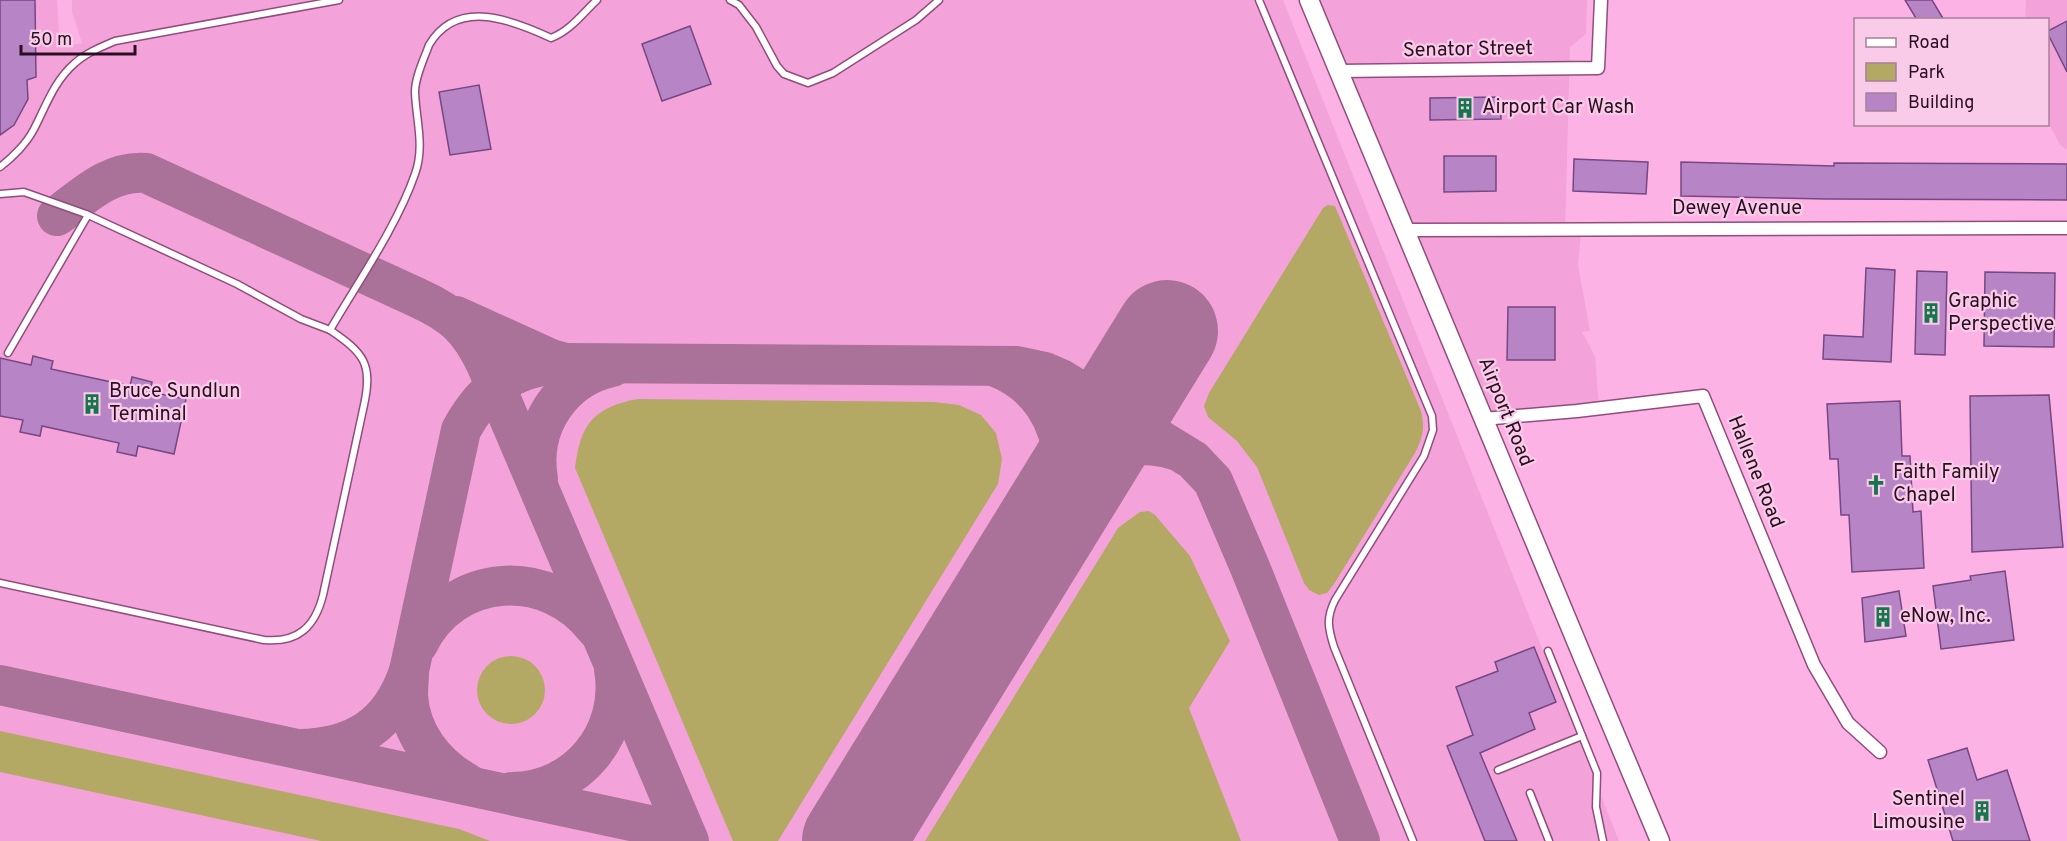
<svg xmlns="http://www.w3.org/2000/svg" width="2067" height="841" font-family="Overpass,sans-serif">
<rect width="100%" height="100%" fill="#fdb2e5"/>
<g fill="#f4a3da">
<path d="M 0,0 L 57,0 L 60,47 L 82,43 L 72,12 L 72,0 L 1283,0 L 1619,841 L 0,841 Z"/>
<path d="M 1309,0 L 1587,0 L 1586,34 L 1570,47 L 1565,233 L 1581,233 L 1578,265 L 1590,331 L 1582,332 L 1595,356 L 1599,408 L 1482,421 Z"/>
<path d="M 2026,0 L 2067,0 L 2067,150 L 2060,145 L 2048,122 L 2048,20 L 2025,20 Z"/>
</g>
<g fill="#b4a865">
<path d="M 1328,205 L 1335,206 L 1421,411 C 1425,428 1423,438 1415,453 L 1334,584 L 1327,593 L 1319,595 L 1309,590 L 1304,583 L 1257,467 L 1237,441 L 1208,417 L 1204,406 L 1209,393 L 1323,208 Z"/>
<path d="M 638,399 L 934,402 L 959,405 L 981,415 L 996,433 L 1002,459 L 998,484 L 778,841 L 733,841 L 575,468 C 580,424 594,407 638,399 Z"/>
<path d="M 1149,511 L 1155,515 L 1190,556 L 1230,641 L 1189,708 L 1241,841 L 925,841 L 1118,528 L 1140,512 Z"/>
<circle cx="511" cy="690" r="34"/>
<path d="M 0,731 L 459,829 L 490,841 L 321,841 L 0,772 Z"/>
</g>
<g fill="none" stroke-linecap="round" stroke-linejoin="round">
<g stroke="#aa7298" stroke-width="40">
<path d="M 57,216 C 84,196 110,170 146,173 L 418,298 C 453,314 469,328 486,364 L 689,841"/>
<path d="M 456,316 L 551,359 L 566,363"/>
<path d="M 998,368 C 1038,384 1061,421 1063,463 C 1064,477 1061,491 1060,505"/>
<path d="M 1076,478 C 1107,452 1132,437 1174,450"/>
<path d="M 538,479 C 529,427 561,378 612,367"/>
<path d="M 418,644 C 453,572 548,566 596,629"/>
<path d="M 409,671 C 409,679 408,687 408,695 C 410,733 434,765 467,783"/>
<path d="M 0,685 L 645,824 L 664,831 L 679,841"/>
<path d="M 299,749 C 355,748 391,725 409,671 L 461,430 C 486,384 517,365 569,363 L 1017,366 L 1045,372 L 1061,379 L 1193,460 L 1213,481 L 1249,565 L 1360,841"/>
<path d="M 512,792 C 577,792 625,733 614,669"/>
</g>
<path stroke="#aa7298" stroke-width="102" d="M 853,841 L 1167,331"/>
</g>
<g fill="#b784c5" stroke="#774783" stroke-width="1.5">
<path d="M 0,0 L 35,0 L 36,77 L 27,80 L 28,99 L 14,125 L 0,135 Z"/>
<path d="M 1905,0 L 1932,0 L 1944,20 L 1917,20 Z"/>
<path d="M 2067,21 L 2067,72 L 2048,34 L 2048,31 Z"/>
<path d="M 690,26 L 711,84 L 662,101 L 642,44 Z"/>
<path d="M 479,85 L 491,149 L 450,155 L 439,92 Z"/>
<path d="M 1500,97 L 1501,119 L 1430,120 L 1430,98 Z"/>
<path d="M 1444,156 L 1496,156 L 1496,191 L 1444,192 Z"/>
<path d="M 1574,159 L 1648,162 L 1646,194 L 1573,191 Z"/>
<path d="M 1681,162 L 1834,166 L 1834,163 L 2067,164 L 2067,200 L 1826,199 L 1681,196 Z"/>
<path d="M 1866,268 L 1895,270 L 1891,362 L 1823,359 L 1824,335 L 1863,337 Z"/>
<path d="M 1917,271 L 1947,272 L 1945,355 L 1915,354 Z"/>
<path d="M 1985,272 L 2055,273 L 2054,347 L 1984,346 Z"/>
<path d="M 1508,307 L 1555,307 L 1555,360 L 1507,360 Z"/>
<path d="M 33,356 L 53,361 L 51,369 L 130,386 L 132,377 L 152,382 L 150,392 L 186,399 L 174,454 L 138,446 L 136,456 L 117,452 L 119,443 L 42,426 L 40,436 L 20,432 L 23,420 L 0,416 L 0,358 L 31,365 Z"/>
<path d="M 2049,395 L 2063,547 L 1972,552 L 1970,396 Z"/>
<path d="M 1900,401 L 1902,456 L 1910,456 L 1913,512 L 1921,511 L 1924,568 L 1852,572 L 1849,515 L 1841,515 L 1838,459 L 1830,459 L 1827,404 Z"/>
<path d="M 2005,571 L 2014,640 L 1941,649 L 1933,586 L 1971,580 L 1970,576 Z"/>
<path d="M 1899,591 L 1906,636 L 1865,642 L 1862,598 Z"/>
<path d="M 1534,647 L 1556,702 L 1529,713 L 1535,729 L 1480,753 L 1517,841 L 1485,841 L 1447,746 L 1473,735 L 1456,687 L 1498,671 L 1495,662 Z"/>
<path d="M 1967,748 L 1977,780 L 2007,770 L 2030,841 L 1953,841 L 1928,760 Z"/>
</g>
<g fill="none" stroke-linecap="round" stroke-linejoin="round">
<g stroke="#904d7c" stroke-width="9">
<g id="lane">
<path d="M 730,0 L 739,5 L 756,27 L 777,66 L 784,74 L 808,83 L 833,73 L 916,20 L 939,0"/>
<path d="M 1259,0 L 1432,416 L 1433,430 L 1424,456 L 1335,600 C 1326,618 1328,628 1334,647 L 1413,841"/>
<path d="M 0,167 C 12,158 27,143 34,129 C 46,106 54,81 75,63 C 86,53 101,47 115,41 L 339,0"/>
<path d="M 0,194 L 24,192 L 86,214 L 237,284 L 301,319 L 330,330"/>
<path d="M 8,353 L 88,215"/>
<path d="M 0,583 L 264,640 C 298,643 315,627 323,595 L 364,405 C 373,364 364,353 330,330 C 358,282 397,226 415,174 C 425,146 416,120 415,92 C 415,77 424,59 429,45 C 456,0 506,17 551,38 C 570,31 582,14 597,0"/>
<path d="M 1548,651 L 1597,773 L 1596,807 L 1603,841"/>
<path d="M 1498,770 L 1582,736"/>
<path d="M 1530,793 L 1549,841"/>
</g>
</g>
<g stroke="#904d7c" stroke-width="15">
<g id="street">
<path d="M 1339,71 L 1598,68 L 1601,0"/>
<path d="M 1406,230 L 2067,228"/>
<path d="M 1483,419 L 1577,411 L 1703,396 L 1814,665 L 1848,723 L 1880,752"/>
</g>
</g>
<g stroke="#904d7c" stroke-width="21">
<path id="secondary" d="M 1309,0 C 1426,280 1542,561 1660,841"/>
</g>
<use href="#lane" stroke="#fff" stroke-width="6"/>
<use href="#street" stroke="#fff" stroke-width="12"/>
<use href="#secondary" stroke="#fff" stroke-width="18"/>
</g>
<defs>
<g id="building-bare" transform="scale(1.62)"><path d="M-4-6H4V6H1V3H-1V6H-4ZM-2.5-4.3h1.7v1.8h-1.7ZM.8-4.3h1.7v1.8H.8ZM-2.5-1h1.7V.8h-1.7ZM.8-1h1.7V.8H.8Z" fill="#15764d" stroke="#f9cbe9" stroke-width="2.5" paint-order="stroke"/></g>
<g id="church-bare" transform="scale(1.62)"><path d="M-1.2-6h2.4v3.5h3.3v2.4h-3.3V6h-2.4V-.1h-3.3v-2.4h3.3Z" fill="#15764d" stroke="#f9cbe9" stroke-width="2.5" paint-order="stroke"/></g>
</defs>
<g fill-rule="evenodd">
<use href="#building-bare" x="1465" y="108"/>
<use href="#building-bare" x="1931" y="313"/>
<use href="#building-bare" x="92" y="404"/>
<use href="#church-bare" x="1876" y="485"/>
<use href="#building-bare" x="1883" y="617"/>
<use href="#building-bare" x="1982" y="811"/>
</g>
<g text-anchor="middle" dominant-baseline="central" stroke-width="4.5" stroke-linejoin="round" paint-order="stroke">
<g font-size="20" fill="#2a0f22" stroke="#f9cbe9">
<text transform="translate(1468 50) rotate(-1)">Senator Street</text>
<text x="1737" y="209">Dewey Avenue</text>
<text transform="translate(1505 412) rotate(68)">Airport Road</text>
<text transform="translate(1755 472) rotate(68)">Hallene Road</text>
</g>
<g font-size="20" fill="#2a0f22" stroke="#f9cbe9" text-anchor="start">
<text x="1482" y="108">Airport Car Wash</text>
<text x="1948" y="302">Graphic<tspan x="1948" dy="23">Perspective</tspan></text>
<text x="109" y="392">Bruce Sundlun<tspan x="109" dy="23">Terminal</tspan></text>
<text x="1893" y="473">Faith Family<tspan x="1893" dy="23">Chapel</tspan></text>
<text x="1900" y="617">eNow, Inc.</text>
<text x="1965" y="800" text-anchor="end">Sentinel<tspan x="1965" dy="23">Limousine</tspan></text>
</g>
</g>
<rect x="1854" y="18" width="195" height="108" fill="#f9cbe9" stroke="#a68099" stroke-width="1.5"/>
<rect x="1866" y="38" width="30" height="9" fill="#ffffff" stroke="#a68099" stroke-width="1.5"/>
<text x="1908" y="48" font-size="18" fill="#2a0f22">Road</text>
<rect x="1866" y="63" width="30" height="18" fill="#b4a865" stroke="#a68099" stroke-width="1.5"/>
<text x="1908" y="78" font-size="18" fill="#2a0f22">Park</text>
<rect x="1866" y="93" width="30" height="18" fill="#b784c5" stroke="#a68099" stroke-width="1.5"/>
<text x="1908" y="108" font-size="18" fill="#2a0f22">Building</text>
<path d="M21 45v9h114v-9" fill="none" stroke="#2a0f22" stroke-width="3"/>
<text x="30" y="45" font-size="18" fill="#2a0f22" stroke="#f9cbe9" stroke-width="4.5" paint-order="stroke">50 m</text>
</svg>
